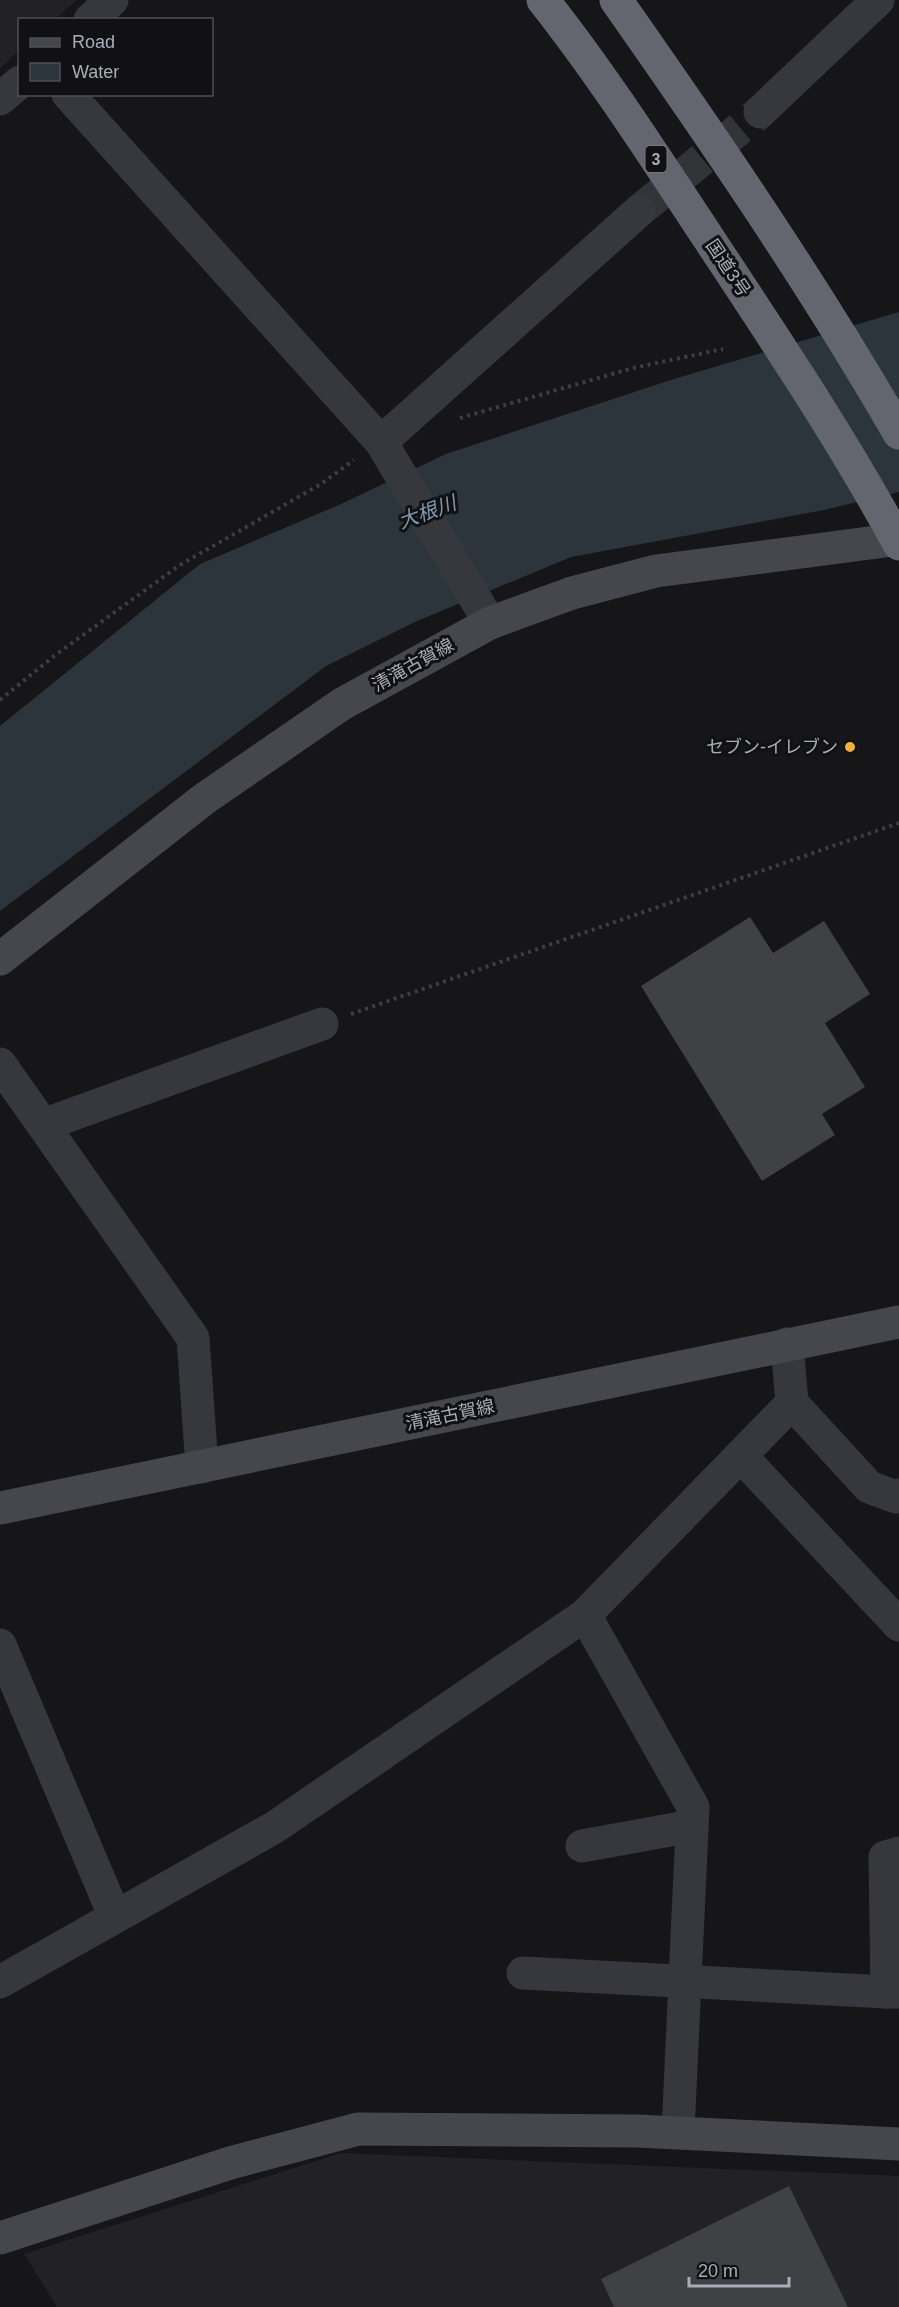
<svg xmlns="http://www.w3.org/2000/svg" width="899" height="2307" font-family="Helvetica,'Noto Sans JP',sans-serif">
<rect width="100%" height="100%" fill="#161618"/>
<g fill="#222225">
<path d="M 0,0 L 77,0 L 55,19 L 20,20 L 19,51 L 0,68 Z"/>
<path d="M 341,2153 L 899,2176 L 899,2307 L 57,2307 L 24,2254 Z"/>
</g>
<path fill="#2c353c" d="M 899,312 L 899,492 L 824,510 L 571,557 L 417,621 L 326,666 L 0,911 L 0,726 L 200,564 L 341,504 L 446,454 L 674,379 Z"/>
<g fill="#404145">
<path d="M 750,917 L 773,953 L 824,921 L 870,994 L 825,1023 L 865,1087 L 822,1114 L 835,1135 L 762,1181 L 641,986 Z"/>
<path d="M 789,2186 L 848,2307 L 614,2307 L 601,2279 Z"/>
</g>
<g fill="none" stroke-linecap="round" stroke-linejoin="round">
<path stroke="#333438" stroke-width="33" stroke-dasharray="33 16" stroke-linecap="butt" d="M 639,211 L 760,112"/>
<g stroke="#3d3f44" stroke-width="4" stroke-dasharray="3 4.5" stroke-linecap="butt">
<path d="M 460,418 L 633,368 L 723,349"/>
<path d="M 0,700 L 54,656 L 180,565 L 321,484 L 354,460"/>
<path d="M 351,1014 L 899,823"/>
</g>
<g stroke="#37383d" stroke-width="33">
<path d="M 90,20 L 112,0"/>
<path d="M 68,94 L 381,442 L 490,623"/>
<path d="M 0,99 L 20,82"/>
<path d="M 760,112 L 878,0"/>
<path d="M 381,442 L 639,211"/>
<path d="M 0,1064 L 193,1338 L 202,1467"/>
<path d="M 43,1125 L 322,1024"/>
<path d="M 792,1403 L 869,1487 L 896,1497 L 899,1495"/>
<path d="M 741,1456 L 899,1625"/>
<path d="M 585,1615 L 693,1807 L 678,2132"/>
<path d="M 0,1645 L 115,1917"/>
<path d="M 582,1846 L 692,1826"/>
<path d="M 899,1853 L 885,1857 L 887,1992 L 899,1992"/>
<path d="M 523,1973 L 887,1992"/>
<path d="M 0,1982 L 275,1827 L 585,1615 L 792,1403 L 787,1344"/>
</g>
<g stroke="#45474d" stroke-width="33">
<path d="M 0,959 L 204,799 L 342,704 L 490,623 L 572,593 L 656,571 L 899,539"/>
<path d="M 0,1508 L 899,1322"/>
<path d="M 0,2238 L 230,2163 L 358,2129 L 637,2131 L 899,2144"/>
</g>
<g stroke="#63666e" stroke-width="33">
<path d="M 543,0 C 603,76 656,159 709,239 C 775,339 842,439 899,544"/>
<path d="M 616,0 C 715,141 813,284 899,433"/>
</g>
</g>
<circle fill="#f2b134" stroke="#111113" stroke-width="2" cx="850" cy="747" r="6"/>
<g text-anchor="middle" dominant-baseline="central" stroke-width="6" stroke-linejoin="round" paint-order="stroke">
<rect fill="#111113" stroke="#7b7e86" stroke-width="1.5" x="645.5" y="146" width="21" height="26" rx="4.5"/>
<g font-size="16" font-weight="bold" fill="#a8adb8">
<text x="656" y="159">3</text>
</g>
<g font-size="18" fill="#a8adb8" stroke="#111113">
<text transform="translate(728 268) rotate(56)">国道3号</text>
<text transform="translate(413 665) rotate(-29)">清滝古賀線</text>
<text transform="translate(450 1415) rotate(-12)">清滝古賀線</text>
</g>
<g font-size="18" fill="#a8adb8" stroke="#111113" text-anchor="end">
<text x="838" y="747">セブン-イレブン</text>
</g>
<g font-size="20" font-style="italic" fill="#7f9bb3" stroke="#111113">
<text transform="translate(427 512) rotate(-20)">大根川</text>
</g>
</g>
<rect x="18" y="18" width="195" height="78" fill="#111113" stroke="#4d4f55" stroke-width="1.5"/>
<rect x="30" y="38" width="30" height="9" fill="#45474d" stroke="#4d4f55" stroke-width="1.5"/>
<text x="72" y="48" font-size="18" fill="#a8adb8">Road</text>
<rect x="30" y="63" width="30" height="18" fill="#2c353c" stroke="#4d4f55" stroke-width="1.5"/>
<text x="72" y="78" font-size="18" fill="#a8adb8">Water</text>
<path d="M689 2277v9h100v-9" fill="none" stroke="#a8adb8" stroke-width="3"/>
<text x="698" y="2277" font-size="18" fill="#a8adb8" stroke="#111113" stroke-width="4.5" paint-order="stroke">20 m</text>
</svg>
